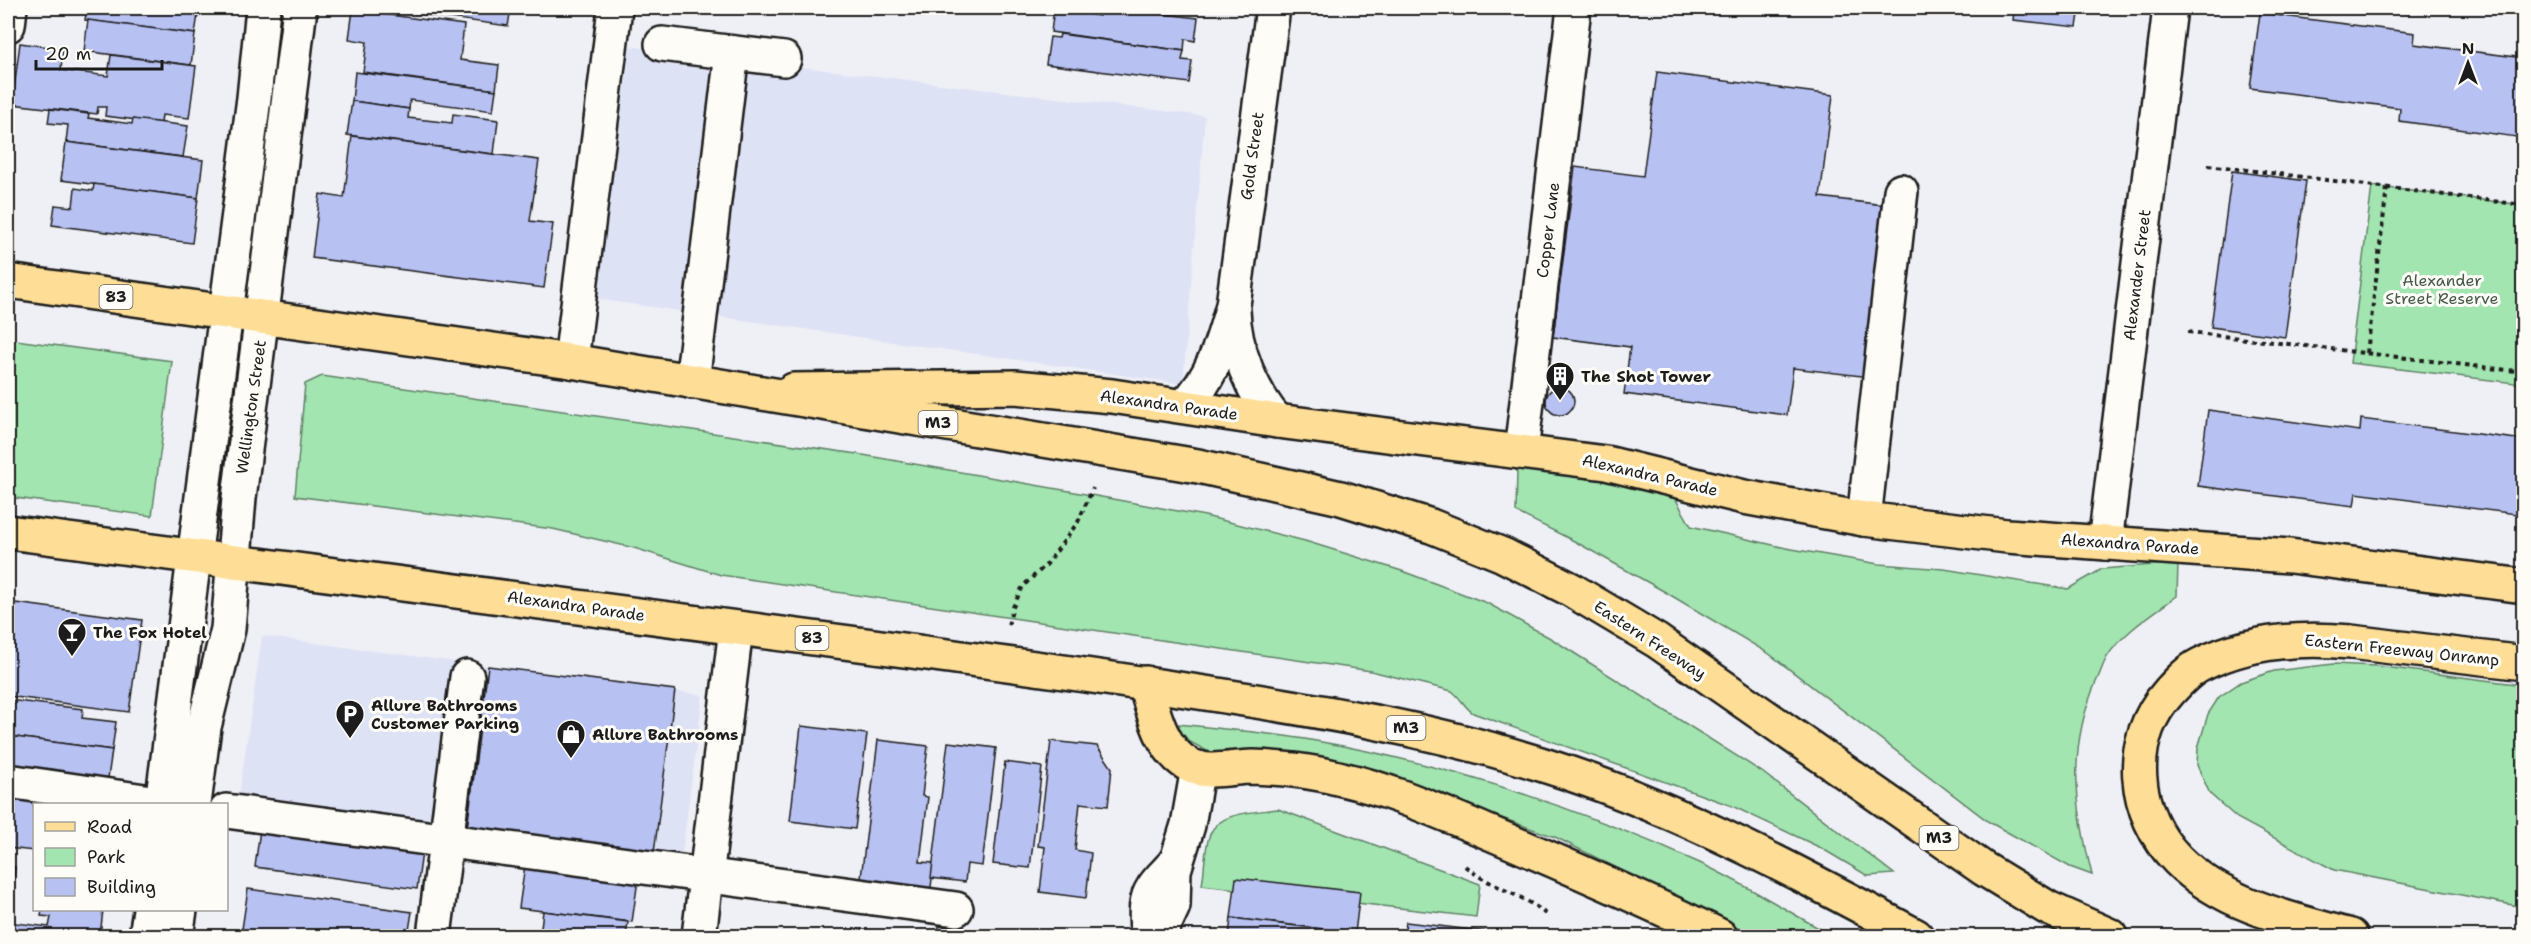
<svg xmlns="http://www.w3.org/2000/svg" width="2531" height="944" font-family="'Shantell Sans',sans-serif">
<rect width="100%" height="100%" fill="#eff0f6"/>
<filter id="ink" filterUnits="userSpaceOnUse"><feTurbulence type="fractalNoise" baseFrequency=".0167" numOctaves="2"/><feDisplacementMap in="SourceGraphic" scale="12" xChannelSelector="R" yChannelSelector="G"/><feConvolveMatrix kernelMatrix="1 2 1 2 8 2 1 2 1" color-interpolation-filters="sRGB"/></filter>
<g filter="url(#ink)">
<g fill="#dee2f5">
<path d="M 627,46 L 1205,116 L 1183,384 L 596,299 L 628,66 Z"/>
<path d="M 262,636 L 703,695 L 679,876 L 236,817 Z"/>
</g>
<g fill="#a2e5b0" stroke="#5f8066" stroke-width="1.5">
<path d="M 2372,186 L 2523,205 L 2523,384 L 2350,363 Z"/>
<path d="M 8,339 L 172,361 L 152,516 L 8,497 Z"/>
<path d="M 322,376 L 857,454 L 1069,491 L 1205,516 L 1305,541 L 1402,571 L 1487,603 L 1552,639 L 1762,772 L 1894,874 L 1868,876 L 1821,848 L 1732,806 L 1473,713 C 1464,707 1461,698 1452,691 L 1371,671 L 721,575 L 634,548 L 553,529 L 295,496 L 305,384 Z"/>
<path d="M 1517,470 L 1600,476 L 1675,498 L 1691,526 L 1786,548 L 1879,564 L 1944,569 L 2068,589 L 2102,569 L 2178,563 L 2177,596 C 2154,613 2122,633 2107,657 C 2103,664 2100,674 2096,682 C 2067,750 2075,805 2092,875 L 2070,867 L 1989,822 L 1768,653 L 1667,593 L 1574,541 L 1516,512 Z"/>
<path d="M 2333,664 L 2376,666 L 2523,685 L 2523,907 L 2334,870 L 2237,818 L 2210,794 L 2197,765 L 2198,748 L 2208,714 L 2219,697 L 2241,682 L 2274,671 Z"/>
<path d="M 1179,724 C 1220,729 1263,732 1305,739 C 1441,762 1576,807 1702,864 C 1747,885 1790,913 1833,936 L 1753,936 L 1555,837 L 1485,812 L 1440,792 L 1396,779 L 1361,765 L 1329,760 L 1211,753 L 1190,742 L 1180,731 Z"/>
<path d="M 1278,809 L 1480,884 L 1476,917 L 1202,885 C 1205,870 1204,848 1210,834 C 1220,811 1258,812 1278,809 Z"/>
</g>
<g fill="#b7c1f2" stroke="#1c1c1c" stroke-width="1.5">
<path d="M 87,8 L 199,8 L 195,34 L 85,20 Z"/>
<path d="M 376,8 L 511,8 L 508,26 Z"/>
<path d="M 1054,8 L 1082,8 L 1081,13 L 1099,16 L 1100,8 L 1114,8 L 1198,18 L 1195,41 L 1185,39 L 1184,51 L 1051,32 Z"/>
<path d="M 1995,8 L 2080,8 L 2077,27 L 2013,20 L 2014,11 Z"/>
<path d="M 353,10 L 464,25 L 460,60 L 499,65 L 496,90 L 363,72 L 367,42 L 349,39 Z"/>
<path d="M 2260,13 L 2415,33 L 2414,44 L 2524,58 L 2524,138 L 2399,121 L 2400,108 L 2250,88 Z"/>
<path d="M 88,20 L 195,34 L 191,65 L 84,51 Z"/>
<path d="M 1060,34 L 1184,51 L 1182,60 L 1192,61 L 1189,83 L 1046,64 L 1050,37 L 1059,38 Z"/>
<path d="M 20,43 L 63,49 L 61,70 L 108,76 L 111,55 L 196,66 L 189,118 L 162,115 L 161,123 L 105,116 L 106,107 L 98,107 L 97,114 L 12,104 Z"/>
<path d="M 355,72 L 496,90 L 493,111 L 410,100 L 409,109 L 352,101 Z"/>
<path d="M 1657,72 L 1833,95 L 1820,197 L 1892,206 L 1870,377 L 1793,368 L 1787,415 L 1624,394 L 1630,347 L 1553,337 L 1575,167 L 1643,176 Z"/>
<path d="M 352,101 L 409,109 L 408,118 L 452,123 L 453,114 L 498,120 L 494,154 L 347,135 Z"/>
<path d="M 50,109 L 89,114 L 88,118 L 132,124 L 133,119 L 188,126 L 183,157 L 66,142 L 68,125 L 48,123 Z"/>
<path d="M 352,136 L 539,160 L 530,221 L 553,224 L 544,288 L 312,258 L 320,194 L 344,198 Z"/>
<path d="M 66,142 L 203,160 L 198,198 L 61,180 Z"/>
<path d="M 2232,171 L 2306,181 L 2285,337 L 2211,327 Z"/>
<path d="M 94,184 L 198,198 L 192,243 L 52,225 L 55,205 L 73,207 L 75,188 L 93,191 Z"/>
<circle cx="1560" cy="401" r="14"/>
<path d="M 2208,410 L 2360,431 L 2361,419 L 2524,440 L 2524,515 L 2356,493 L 2354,506 L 2198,486 Z"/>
<path d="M 8,602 L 142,620 L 129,712 L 8,696 Z"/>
<path d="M 488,666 L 675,690 L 654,853 L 467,829 Z"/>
<path d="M 8,700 L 83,709 L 82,718 L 116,722 L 112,750 L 8,736 Z"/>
<path d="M 801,726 L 867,734 L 855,829 L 790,821 Z"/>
<path d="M 8,736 L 112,750 L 108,778 L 74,773 L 73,781 L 8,772 Z"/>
<path d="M 878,740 L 928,746 L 922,796 L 928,797 L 920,862 L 934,863 L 930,895 L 860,886 Z"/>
<path d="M 1051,741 L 1097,746 L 1112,768 L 1108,806 L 1080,803 L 1075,850 L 1091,853 L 1086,898 L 1040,892 L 1045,847 L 1038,846 Z"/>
<path d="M 948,742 L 996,748 L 982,866 L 967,864 L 965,882 L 931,878 Z"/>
<path d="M 1005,762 L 1042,767 L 1030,868 L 993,864 Z"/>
<path d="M 8,792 L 102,804 L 34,804 L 34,851 L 8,848 Z"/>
<path d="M 261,822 L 423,845 L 417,889 L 255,867 Z"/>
<path d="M 525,865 L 638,880 L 632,922 L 519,908 Z"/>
<path d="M 8,866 L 15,867 L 11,904 L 8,903 Z"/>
<path d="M 1236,878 L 1360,892 L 1355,933 L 1231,918 Z"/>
<path d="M 248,889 L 412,912 L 408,936 L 241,936 Z"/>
<path d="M 42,910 L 103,910 L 100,936 L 8,936 L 8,922 L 49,927 L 51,917 L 41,916 Z"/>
<path d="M 543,911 L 628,922 L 626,936 L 540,936 Z"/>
<path d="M 1231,918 L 1355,933 L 1354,936 L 1229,936 Z"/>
<path d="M 1406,922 L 1513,935 L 1513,936 L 1404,936 Z"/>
<path d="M 939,926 L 1026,936 L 938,936 Z"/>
</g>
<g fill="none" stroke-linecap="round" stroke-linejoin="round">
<g stroke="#1c1c1c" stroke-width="38">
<g id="minor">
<path d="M 8,25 L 10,8"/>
<path d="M 662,44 L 784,59"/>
<path d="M 1233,310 C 1234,348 1252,393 1277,421"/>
<path d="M 571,361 L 615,8"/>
<path d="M 692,382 L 732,53"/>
<path d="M 1184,406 C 1212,380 1223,341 1233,305 L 1273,8"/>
<path d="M 1521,452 L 1574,8"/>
<path d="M 1864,519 L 1901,191"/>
<path d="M 2105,543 L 2170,8"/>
<path d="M 8,781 L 165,804"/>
<path d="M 162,804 L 254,98 L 263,8"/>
<path d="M 194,804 L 204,727 L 228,629 L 239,498 L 300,8"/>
<path d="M 226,811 L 956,909"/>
<path d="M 146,936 L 150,910"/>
<path d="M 176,936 L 180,910"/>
<path d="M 434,936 L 467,677"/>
<path d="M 699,936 L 736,628"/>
<path d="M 1147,936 C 1147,920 1143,903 1153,888 C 1159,878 1169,871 1176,861"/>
<path d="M 1159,936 L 1173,906 L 1174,870 L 1188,825 L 1198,768"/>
</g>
</g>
<g stroke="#1c1c1c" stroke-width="38">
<g id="major">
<path d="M 794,390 L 1015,387 L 1112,396 L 1277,421 L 1606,463 L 1744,497 L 1864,519 L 2007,536 L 2290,556 L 2524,586"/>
<path d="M 1145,683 C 1153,711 1161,750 1189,765 C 1209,775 1232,767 1252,767 C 1282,768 1313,771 1342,779 C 1391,790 1437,811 1483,830 C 1563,864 1642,898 1720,936"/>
</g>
</g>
<g stroke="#1c1c1c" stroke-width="38">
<g id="highway">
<path d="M 8,281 L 571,361 L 1198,466 L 1341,498 L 1431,526 L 1503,555 L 1570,589 L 1657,641 L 1984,869 L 2048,908 L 2111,936"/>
<path d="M 8,532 C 301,570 595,609 889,648 C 983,661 1078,673 1172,688 C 1306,708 1439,729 1568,773 C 1689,814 1803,875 1916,936"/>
<path d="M 2351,936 C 2292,920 2223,905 2178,860 C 2132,814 2125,741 2169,692 C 2178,682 2188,671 2200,665 C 2247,641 2299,637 2351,642 L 2524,663"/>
</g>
</g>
<g stroke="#1c1c1c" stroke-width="4" stroke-dasharray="4.5 4.5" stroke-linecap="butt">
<path d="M 2208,165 L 2524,205"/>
<path d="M 2188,332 L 2524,372"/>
<path d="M 2367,353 L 2387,188"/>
<path d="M 1008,625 L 1013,607 L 1023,586 L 1047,564 L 1078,522 L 1093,488"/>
<path d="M 1465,866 C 1492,889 1525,894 1549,917"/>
</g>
<use href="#minor" stroke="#fdfcf7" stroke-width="33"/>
<use href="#major" stroke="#fede96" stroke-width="33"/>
<use href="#highway" stroke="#fede96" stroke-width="33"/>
</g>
</g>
<defs>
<g id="building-pin" transform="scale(1.5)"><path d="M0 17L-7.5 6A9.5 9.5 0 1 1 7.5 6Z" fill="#1c1c1c" stroke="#fdfcf7"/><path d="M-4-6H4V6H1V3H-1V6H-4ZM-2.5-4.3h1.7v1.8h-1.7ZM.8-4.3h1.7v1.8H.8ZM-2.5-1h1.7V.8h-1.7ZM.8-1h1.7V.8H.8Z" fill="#fff"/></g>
<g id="bar-pin" transform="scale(1.5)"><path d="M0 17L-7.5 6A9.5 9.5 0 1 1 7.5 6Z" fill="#1c1c1c" stroke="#fdfcf7"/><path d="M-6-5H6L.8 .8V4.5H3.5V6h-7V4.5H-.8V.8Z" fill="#fff"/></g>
<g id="parking-pin" transform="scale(1.5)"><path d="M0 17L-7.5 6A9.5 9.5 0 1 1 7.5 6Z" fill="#1c1c1c" stroke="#fdfcf7"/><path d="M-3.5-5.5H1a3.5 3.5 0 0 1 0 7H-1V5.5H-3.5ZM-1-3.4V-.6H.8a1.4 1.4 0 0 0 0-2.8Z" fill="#fff"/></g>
<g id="shop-pin" transform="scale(1.5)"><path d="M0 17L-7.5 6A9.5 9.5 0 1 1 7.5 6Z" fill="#1c1c1c" stroke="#fdfcf7"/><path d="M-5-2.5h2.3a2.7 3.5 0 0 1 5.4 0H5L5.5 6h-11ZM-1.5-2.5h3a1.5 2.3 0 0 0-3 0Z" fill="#fff"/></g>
</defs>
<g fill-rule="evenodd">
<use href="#building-pin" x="1560" y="376"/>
<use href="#bar-pin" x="72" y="632"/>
<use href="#parking-pin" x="350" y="714"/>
<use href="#shop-pin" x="571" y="734"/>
</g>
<g text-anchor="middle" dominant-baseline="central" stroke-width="6" stroke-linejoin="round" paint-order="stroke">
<g fill="#fdfcf7" stroke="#605f5e" stroke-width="1.5">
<rect x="99.5" y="285" width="33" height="24" rx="4.5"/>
<rect x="918.5" y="411" width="39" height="24" rx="4.5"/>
<rect x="795.5" y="626" width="33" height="24" rx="4.5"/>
<rect x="1386.5" y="716" width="39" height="24" rx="4.5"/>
<rect x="1919.5" y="826" width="39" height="24" rx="4.5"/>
</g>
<g font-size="15" font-weight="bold" fill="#1c1c1c">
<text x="116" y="297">83</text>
<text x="938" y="423">M3</text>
<text x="812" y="638">83</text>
<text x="1406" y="728">M3</text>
<text x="1939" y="838">M3</text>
</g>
<g font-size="16" fill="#1c1c1c" stroke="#fdfcf7">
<text transform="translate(1252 156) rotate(-82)">Gold Street</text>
<text transform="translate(1548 230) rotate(-83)">Copper Lane</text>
<text transform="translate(2137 275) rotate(-83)">Alexander Street</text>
<text transform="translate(1169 405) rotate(8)">Alexandra Parade</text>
<text transform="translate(251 407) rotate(-82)">Wellington Street</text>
<text transform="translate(1650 475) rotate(13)">Alexandra Parade</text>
<text transform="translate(2130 544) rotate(4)">Alexandra Parade</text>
<text transform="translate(576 606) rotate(8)">Alexandra Parade</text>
<text transform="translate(1650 640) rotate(33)">Eastern Freeway</text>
<text transform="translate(2402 650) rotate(6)">Eastern Freeway Onramp</text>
</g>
<g font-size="16" fill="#445848" stroke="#fdfcf7">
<text x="2442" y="280">Alexander<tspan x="2442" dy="18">Street Reserve</tspan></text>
</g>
<g font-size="16" font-weight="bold" fill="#1c1c1c" stroke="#fdfcf7" text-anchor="start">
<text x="1581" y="376">The Shot Tower</text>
<text x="93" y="632">The Fox Hotel</text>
<text x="371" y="705">Allure Bathrooms<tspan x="371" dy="18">Customer Parking</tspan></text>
<text x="592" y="734">Allure Bathrooms</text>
</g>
</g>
<rect width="2531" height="944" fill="none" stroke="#fdfcf7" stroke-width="30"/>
<rect x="15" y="15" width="2501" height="914" fill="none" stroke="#1c1c1c" stroke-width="2" filter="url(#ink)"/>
<rect x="33" y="803" width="195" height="108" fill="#fdfcf7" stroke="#a3a29f" stroke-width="1.5"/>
<rect x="45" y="822" width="30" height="9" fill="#fede96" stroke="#a3a29f" stroke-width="1.5"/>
<text x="87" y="833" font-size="18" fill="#1c1c1c">Road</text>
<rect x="45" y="848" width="30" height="18" fill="#a2e5b0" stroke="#a3a29f" stroke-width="1.5"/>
<text x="87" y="863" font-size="18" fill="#1c1c1c">Park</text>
<rect x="45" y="878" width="30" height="18" fill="#b7c1f2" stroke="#a3a29f" stroke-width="1.5"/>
<text x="87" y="893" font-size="18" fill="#1c1c1c">Building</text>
<g transform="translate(2468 63)" stroke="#fdfcf7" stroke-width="4.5" paint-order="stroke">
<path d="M0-4.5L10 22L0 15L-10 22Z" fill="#1c1c1c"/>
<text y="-9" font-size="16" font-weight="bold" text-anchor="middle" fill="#1c1c1c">N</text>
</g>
<path d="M36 60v9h126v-9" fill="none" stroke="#1c1c1c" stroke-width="3"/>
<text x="45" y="60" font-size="18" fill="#1c1c1c" stroke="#fdfcf7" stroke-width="4.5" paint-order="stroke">20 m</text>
</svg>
